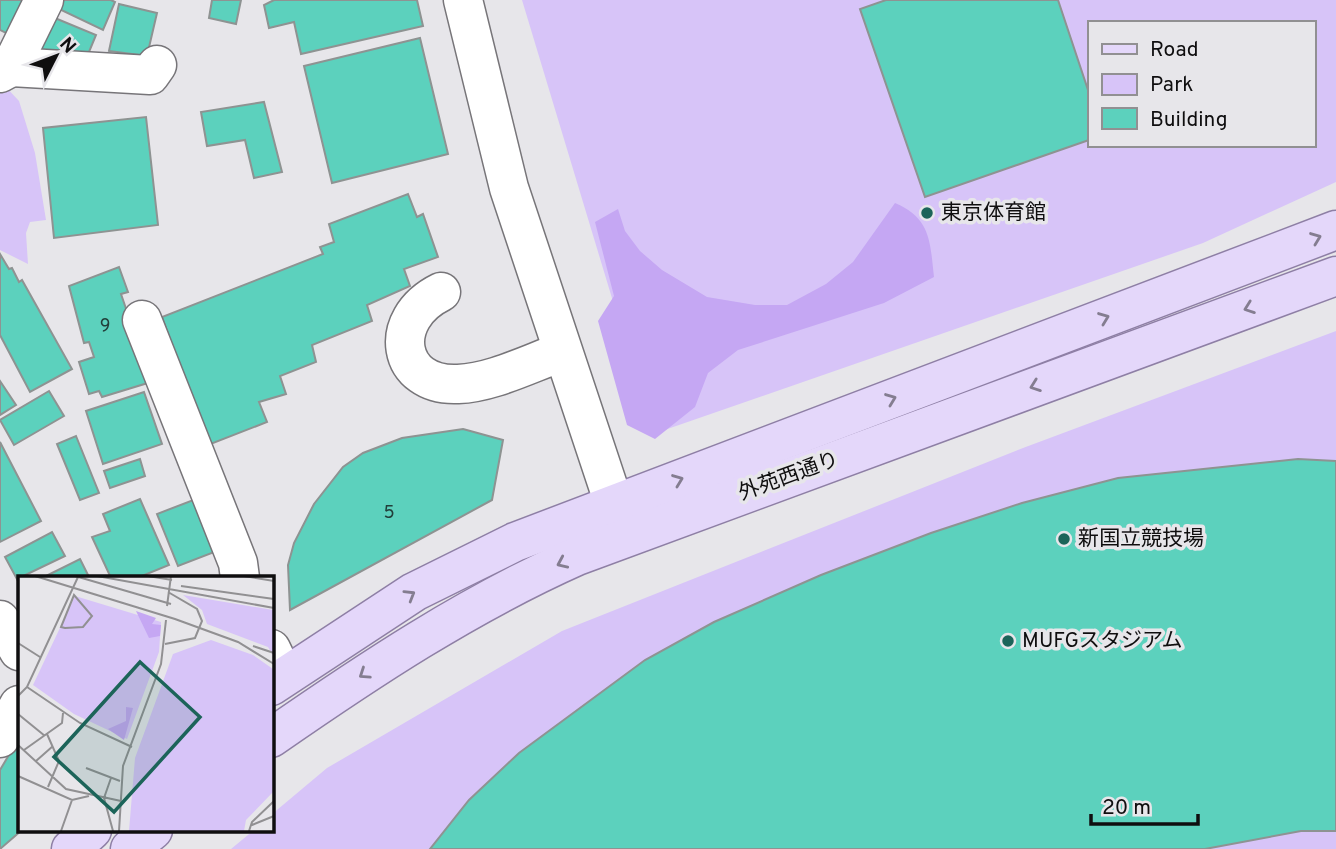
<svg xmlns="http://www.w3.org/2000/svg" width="1336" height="849" font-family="Overpass,'Noto Sans JP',sans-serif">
<rect width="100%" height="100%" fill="#e7e6ea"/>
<g fill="#d7c4f8" fill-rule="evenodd">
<path d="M 522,0 L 1336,0 L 1336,182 L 1203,243 L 653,434 ZM 1089,23 L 1313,23 L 1313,145 L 1089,145 Z"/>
<path d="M 4,85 L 19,101 L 35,153 L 46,220 L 30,222 L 26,233 L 28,264 L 0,250 L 0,87 Z"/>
<path d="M 1336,331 L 1336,849 L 231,849 L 254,830 L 271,830 L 271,815 L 327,768 L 562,631 L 1023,448 Z"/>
</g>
<path fill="#c5a7f3" d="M 895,203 C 931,218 930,242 934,277 L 884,303 L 738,350 L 708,373 L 695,407 L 655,439 L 627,425 L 598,321 L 614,296 L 595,222 L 618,209 L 625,231 L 640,251 L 662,270 L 707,297 L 755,305 L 787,305 L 826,284 L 853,262 Z"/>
<g fill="#5cd1bd" stroke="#8e9392" stroke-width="2">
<path d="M 0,0 L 34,0 L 14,37 L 0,30 Z"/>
<path d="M 58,0 L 111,0 L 115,2 L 103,30 L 55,7 Z"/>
<path d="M 212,0 L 241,0 L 236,24 L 209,18 Z"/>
<path d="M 274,0 L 417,0 L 423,26 L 301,54 L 294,22 L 269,28 L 264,5 Z"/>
<path d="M 886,0 L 1058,0 L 1089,93 L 1089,140 L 925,197 L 860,9 Z"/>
<path d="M 119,4 L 157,13 L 147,56 L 109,51 Z"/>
<path d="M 50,16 L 96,35 L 82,69 L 37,49 Z"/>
<path d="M 420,38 L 448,154 L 332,183 L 304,66 Z"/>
<path d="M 264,102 L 282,172 L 254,178 L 245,140 L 207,146 L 201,112 Z"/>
<path d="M 146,117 L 158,225 L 54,238 L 43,128 Z"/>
<path d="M 408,194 L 417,217 L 423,214 L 438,257 L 404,269 L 410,286 L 367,305 L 372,321 L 312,345 L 316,362 L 280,376 L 286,394 L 259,402 L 267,422 L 208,445 L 162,317 L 323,254 L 320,247 L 334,242 L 329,224 Z"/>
<path d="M 0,254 L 9,269 L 12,268 L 19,282 L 22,280 L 72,369 L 30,392 L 0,335 Z"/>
<path d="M 119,267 L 128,292 L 121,294 L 151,382 L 102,397 L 99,391 L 89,394 L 79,362 L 94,357 L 89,342 L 84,343 L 69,286 Z"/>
<path d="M 0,381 L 16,405 L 0,415 Z"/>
<path d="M 49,391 L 64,416 L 14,445 L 0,420 Z"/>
<path d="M 144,392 L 162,444 L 103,464 L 86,411 Z"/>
<path d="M 463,429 L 503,440 L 492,500 L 290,610 L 288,565 L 294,543 L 314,504 L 343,467 L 363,453 L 402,438 Z"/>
<path d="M 76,436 L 99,493 L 80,500 L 57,444 Z"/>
<path d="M 0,442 L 41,521 L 0,542 Z"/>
<path d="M 140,459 L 145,476 L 110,488 L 104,471 Z"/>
<path d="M 1298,459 L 1336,461 L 1336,831 L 1301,831 L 1205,849 L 430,849 L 469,800 L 519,753 L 645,660 L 714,622 L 821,575 L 931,533 L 1022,503 L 1118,478 Z"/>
<path d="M 140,499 L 169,565 L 137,578 L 111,578 L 92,537 L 110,531 L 103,514 Z"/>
<path d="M 196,499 L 217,551 L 178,566 L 157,514 Z"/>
<path d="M 52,532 L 65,556 L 19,578 L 18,581 L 5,557 Z"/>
<path d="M 80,559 L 88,575 L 84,578 L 42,578 Z"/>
<path d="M 19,738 L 19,830 L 22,830 L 0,849 L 0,770 Z"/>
</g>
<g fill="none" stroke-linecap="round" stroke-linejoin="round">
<g stroke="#777579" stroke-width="41">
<g id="minor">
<path d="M 463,0 L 509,188 L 625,537"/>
<path d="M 11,67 L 150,75 L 157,65"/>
<path d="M 0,73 L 11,67 L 44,0"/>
<path d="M 441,292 C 386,319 396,387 458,384 C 492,383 530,363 562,352"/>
<path d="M 142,320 L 238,563 L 240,578"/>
<path d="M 0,620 L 19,651"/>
<path d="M 271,649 L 284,676"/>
<path d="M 0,738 L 19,705"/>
</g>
</g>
<g stroke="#8e7fa5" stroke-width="41">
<g id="major">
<path d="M 271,686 L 414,592 L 515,542 L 1336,230"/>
<path d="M 271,738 C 369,670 467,605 577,556 L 1336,276"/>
<path d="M 71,849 L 92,830"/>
<path d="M 130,849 L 153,830"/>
</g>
</g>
<use href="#minor" stroke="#fff" stroke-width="38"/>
<use href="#major" stroke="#e4d7fa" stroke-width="38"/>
</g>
<defs><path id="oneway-chevron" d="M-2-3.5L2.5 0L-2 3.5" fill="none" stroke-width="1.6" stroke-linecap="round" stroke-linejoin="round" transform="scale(1.75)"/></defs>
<g stroke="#847d90">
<use href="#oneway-chevron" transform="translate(1316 238) rotate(-21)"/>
<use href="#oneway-chevron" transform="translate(1249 308) rotate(160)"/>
<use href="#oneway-chevron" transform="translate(1104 318) rotate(-21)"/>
<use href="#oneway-chevron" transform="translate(1035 386) rotate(160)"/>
<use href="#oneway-chevron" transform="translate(891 399) rotate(-21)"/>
<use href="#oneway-chevron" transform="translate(678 480) rotate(-21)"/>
<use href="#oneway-chevron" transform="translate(562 563) rotate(156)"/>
<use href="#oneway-chevron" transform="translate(410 595) rotate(-31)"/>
<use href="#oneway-chevron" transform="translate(364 674) rotate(146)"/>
</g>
<g fill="#1c6459" stroke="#e7e6ea" stroke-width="2.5">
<circle cx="927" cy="213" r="7"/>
<circle cx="1064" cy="539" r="7"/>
<circle cx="1008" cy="641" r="7"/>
</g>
<g text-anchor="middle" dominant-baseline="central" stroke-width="7" stroke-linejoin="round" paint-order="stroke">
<g font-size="18" fill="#223f3a">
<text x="105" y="326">9</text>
<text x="389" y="513">5</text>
</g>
<g font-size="21" fill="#0f0e0f" stroke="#e7e6ea" text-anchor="start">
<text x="941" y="213">東京体育館</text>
<text x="1078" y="539">新国立競技場</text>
<text x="1022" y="641">MUFGスタジアム</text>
</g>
<g font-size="21" fill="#0f0e0f" stroke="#e7e6ea">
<text transform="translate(789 477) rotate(-20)">外苑西通り</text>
</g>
</g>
<g transform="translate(18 576)">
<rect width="256" height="256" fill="#e7e6ea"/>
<path d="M 165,19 L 255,34 L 255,79 L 250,71 L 189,48 L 184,34 ZM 57,20 L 143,46 L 141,76 L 109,163 L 56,138 L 15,109 ZM 193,64 L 235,79 L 255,93 L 255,216 L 228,244 L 226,255 L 111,255 L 117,182 L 155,78 Z" fill="#d7c4f8"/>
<path d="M 118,35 L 138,42 L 134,48 L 143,49 L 142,60 L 131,62 ZM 108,131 L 115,132 L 106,164 L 90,153 L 108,145 Z" fill="#c5a7f3"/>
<path fill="none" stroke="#919092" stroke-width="2" d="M 17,0 L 157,43 L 220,66 L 256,88M 57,0 L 153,28M 79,0 L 256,32M 130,0 L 154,4M 226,0 L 256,5M 163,10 L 256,23M 56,19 L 74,40 L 65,51 L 47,52 L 43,51 ZM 149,30 L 153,0M 0,67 L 22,81M 147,68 L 177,62 L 184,45 L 179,33 L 150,16M 235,70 L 256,77M 9,111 L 62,147 L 114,171M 0,120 L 9,111 L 60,1M 0,138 L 27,160M 29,158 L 41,185 L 30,211M 0,169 L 48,213 L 103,225M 6,174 L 44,147 L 45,137M 18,185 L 35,170M 68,192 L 102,205M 0,200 L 54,224 L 71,220M 93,202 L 86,222 L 95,255M 234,249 L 256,240M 43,255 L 54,224M 101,255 L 105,190 L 143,88 L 148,44M 231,255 L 234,246 L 256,225"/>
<path fill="#1c6459" fill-opacity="0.15" stroke="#1c6459" stroke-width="3.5" d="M 122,86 L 182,141 L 96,236 L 36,181 Z"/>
<rect width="256" height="256" fill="none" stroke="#0f0e0f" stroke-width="3.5"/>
</g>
<rect x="1088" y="21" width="228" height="126" fill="#e7e6ea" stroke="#919092" stroke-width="2"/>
<rect x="1102" y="44" width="35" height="10" fill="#e4d7fa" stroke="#919092" stroke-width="2"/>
<text x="1150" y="56" font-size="21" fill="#0f0e0f">Road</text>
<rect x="1102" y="74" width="35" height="21" fill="#d7c4f8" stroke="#919092" stroke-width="2"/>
<text x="1150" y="91" font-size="21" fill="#0f0e0f">Park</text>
<rect x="1102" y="108" width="35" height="21" fill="#5cd1bd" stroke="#919092" stroke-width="2"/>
<text x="1150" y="126" font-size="21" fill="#0f0e0f">Building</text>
<g transform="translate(56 56) rotate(48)" stroke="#e7e6ea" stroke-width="5" paint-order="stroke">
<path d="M0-5L12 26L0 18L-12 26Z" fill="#0f0e0f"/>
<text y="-10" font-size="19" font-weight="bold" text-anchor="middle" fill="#0f0e0f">N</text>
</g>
<path d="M1091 814v10h107v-10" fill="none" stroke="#0f0e0f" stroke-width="3.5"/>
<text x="1102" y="814" font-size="21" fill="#0f0e0f" stroke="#e7e6ea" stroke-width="5" paint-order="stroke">20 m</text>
</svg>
